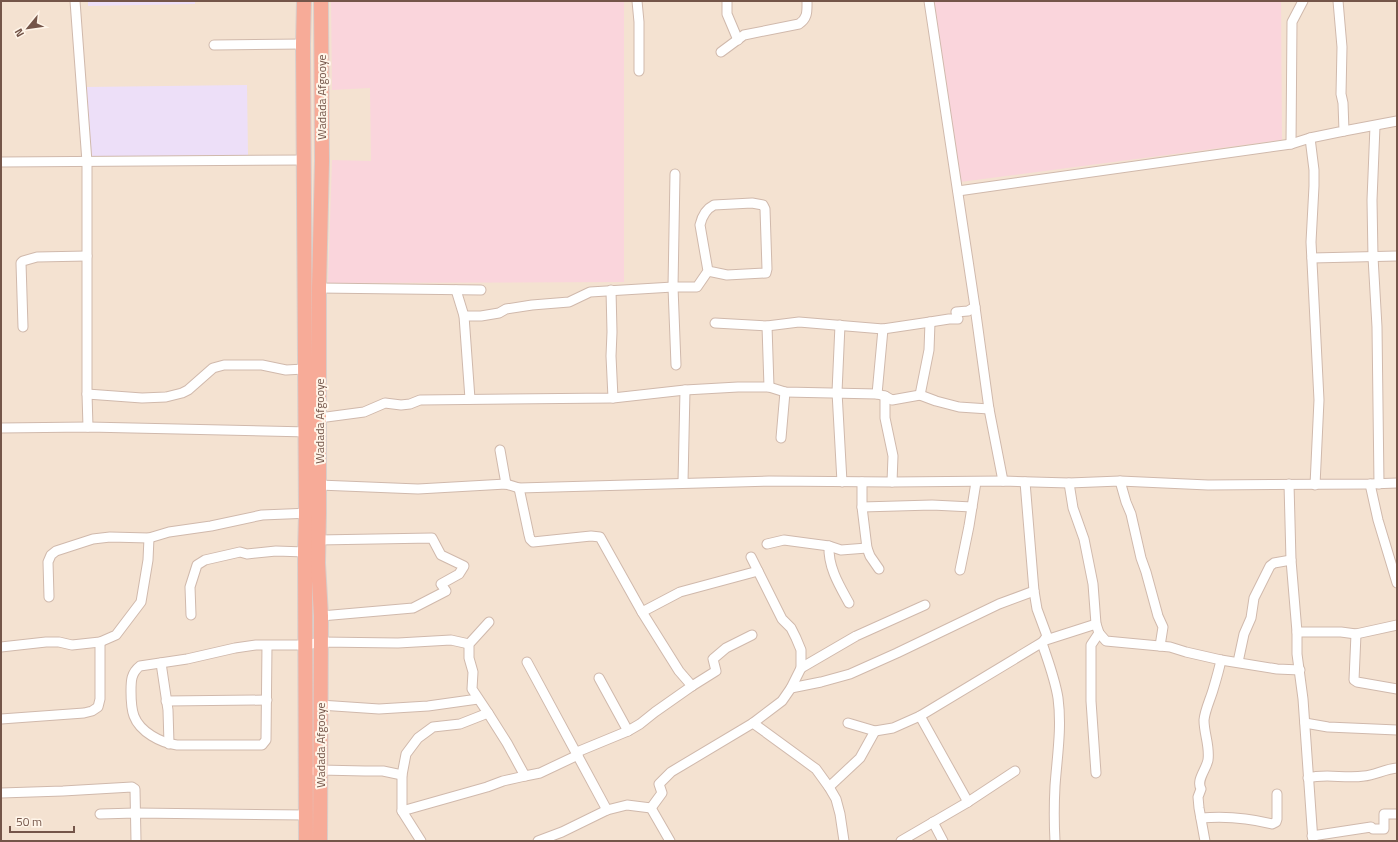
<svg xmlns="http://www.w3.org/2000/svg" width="1398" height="842" font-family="'Titillium Web',sans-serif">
<rect width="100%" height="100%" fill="#fcf0e2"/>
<rect fill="#f4e2d1" x="1" y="1" width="1396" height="840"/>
<g fill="#eddff8">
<path d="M 88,1 L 195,1 L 195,4 L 88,6 Z"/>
<path d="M 247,85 L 248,155 L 90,157 L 85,87 Z"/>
</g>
<g fill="#fad5dc">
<path d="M 331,1 L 624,1 L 624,282 L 328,283 L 332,160 L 371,161 L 370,88 L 332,90 Z"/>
<path d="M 934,1 L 1281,1 L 1282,140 L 960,182 Z"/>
</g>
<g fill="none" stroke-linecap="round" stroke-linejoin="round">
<g stroke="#d0b9ac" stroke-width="11">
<g id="minor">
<path d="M 75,1 L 87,162 L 87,394 L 88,427"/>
<path d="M 637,1 L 639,22 L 639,71"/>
<path d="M 727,1 L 727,14 L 738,40"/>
<path d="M 929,1 L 975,307 L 989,409 L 1003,481"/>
<path d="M 214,45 L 303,44"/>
<path d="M 721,52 L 744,35 L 799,24 C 808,18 807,11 807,1"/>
<path d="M 1375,126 L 1372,200 L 1373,257 L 1377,327 L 1379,484"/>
<path d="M 1344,131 L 1397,121"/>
<path d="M 1310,138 L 1344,131 L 1343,103 L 1341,94 L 1342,47 L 1338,1"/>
<path d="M 1291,144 L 1292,22 L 1303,1"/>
<path d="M 1,162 L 304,160"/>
<path d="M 675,174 L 673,287 L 676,365"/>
<path d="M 958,191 L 1291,144 L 1310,138 L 1314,170 L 1314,186 L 1311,242 L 1319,400 L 1315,485"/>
<path d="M 1312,258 L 1397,256"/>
<path d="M 319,288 L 481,290"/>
<path d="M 456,290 L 464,316 L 470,399"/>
<path d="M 611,290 L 612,332 L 611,356 L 613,398"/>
<path d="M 464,316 L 481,316 L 499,313 L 506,309 L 532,305 L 569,302 L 590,292 L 673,287 L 697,287 L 708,271 L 700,225 C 702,216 706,209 714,205 L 752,203 L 763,205 L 765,209 L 767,269 L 766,273 L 727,275 L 708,271"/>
<path d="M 715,323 L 767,326 L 799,322 L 883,329 L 930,322 L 949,319 L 958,319 L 956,312 L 968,311 L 975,307"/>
<path d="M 840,325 L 837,392 L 842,482"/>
<path d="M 767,326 L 769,387"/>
<path d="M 23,327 L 21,263 L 23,261 L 37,257 L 87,256"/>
<path d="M 87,394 L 142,398 L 166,397 L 182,393 L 188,390 L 213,368 L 224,365 L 262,365 L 286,370 L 304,369"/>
<path d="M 877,394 L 883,329"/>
<path d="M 920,395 L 929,350 L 930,322"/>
<path d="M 885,396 L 885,418 L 893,456 L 892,482"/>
<path d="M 315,420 L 319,418 L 364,412 L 385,403 L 401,405 L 410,404 L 420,400 L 613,398 L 685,390 L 738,387 L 769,387 L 785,392 L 877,394 L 885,396 L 892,400 L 920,395 L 936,401 L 959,407 L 989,409"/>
<path d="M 1,428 L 88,427 L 309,432"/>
<path d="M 781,438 L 785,392"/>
<path d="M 500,450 L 506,484"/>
<path d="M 1120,481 L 1126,502 L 1131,514 L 1141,558 L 1146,572 L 1158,616 L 1163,627 L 1160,646"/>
<path d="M 683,482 L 685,390"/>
<path d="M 862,482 L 862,507 L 867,548 L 870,556 L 879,569"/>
<path d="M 1025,482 L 1034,591 L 1037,609 L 1047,636 L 1042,643 C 1048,661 1055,679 1058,698 C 1062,728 1057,757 1055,786 C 1054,805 1054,823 1055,841"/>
<path d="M 1069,483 L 1073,508 L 1084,539 L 1093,584 L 1096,624 L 1099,633 L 1091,645 L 1091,701 L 1096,773"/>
<path d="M 1289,484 L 1291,560 L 1297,632 L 1297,654 L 1303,699 L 1313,841"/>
<path d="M 1370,484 L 1378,520 L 1397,583"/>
<path d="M 319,485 L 418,489 L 506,484 L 519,488 L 769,481 L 892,482 L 1003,481 L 1069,483 L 1120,481 L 1208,485 L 1370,484 L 1397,483"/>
<path d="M 519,488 L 529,535 L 530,539 L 533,542 L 591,536 L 600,537 L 642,612 L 679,671 L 692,686 L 655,712 L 640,724 L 628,731 L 577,752"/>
<path d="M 862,507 L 932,505 L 972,507"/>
<path d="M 318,540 L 432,538 L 441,555 L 464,566 L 459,574 L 441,584 L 446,591 L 413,608 L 321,616"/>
<path d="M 767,544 L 784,540 L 829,546 L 841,550 L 867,548"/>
<path d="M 829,546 C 828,567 839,585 849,603"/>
<path d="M 960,570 L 969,526 L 976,482"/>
<path d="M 49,597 L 48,562 L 51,555 L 56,551 L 93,539 L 110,537 L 149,538 L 169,532 L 211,526 L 262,515 L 311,513"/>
<path d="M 642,612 L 680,592 L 758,571"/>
<path d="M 191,615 L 190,587 L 197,565 L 205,560 L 240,552 L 247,554 L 276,551 L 305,552"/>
<path d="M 1297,632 L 1341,632 L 1356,634 L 1397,625"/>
<path d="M 1099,633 L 1106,641 L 1170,647 L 1186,652 L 1221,660 L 1277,669 L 1300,670"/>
<path d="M 1356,634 L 1354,680 L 1357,682 L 1397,689"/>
<path d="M 267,645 L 266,740 L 262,745 L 177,745 C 161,743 140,732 134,716 C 131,708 131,700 131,691 C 131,681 131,673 140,666 L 187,659 L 235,648 L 256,645 L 306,645 L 321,642 L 398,643 L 451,640 L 469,644"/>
<path d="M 1,647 L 46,642 L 59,642 L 72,645 L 100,642 L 116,635 L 141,602 L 148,560 L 149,538"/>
<path d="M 527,662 L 607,810"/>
<path d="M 1238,662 L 1244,634 L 1251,618 L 1254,598 L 1270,566 L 1274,563 L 1291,560"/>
<path d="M 161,663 L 168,710 L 169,744"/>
<path d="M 801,668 L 856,636 L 925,605"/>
<path d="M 599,678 L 628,731"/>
<path d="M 692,686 L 716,671 L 713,659 L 726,648 L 752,635"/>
<path d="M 791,688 L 821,682 L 850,674 L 897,653 L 999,604 L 1034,591"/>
<path d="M 166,701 L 267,700"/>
<path d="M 320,705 L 379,709 L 428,706 L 478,699"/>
<path d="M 488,713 L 507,743 L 525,776 L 540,773 L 578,755"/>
<path d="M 920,716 L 968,802"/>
<path d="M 1,719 L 84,713 L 92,711 L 98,707 L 100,699 L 100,642"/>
<path d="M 753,723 L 816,769 L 829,787 L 836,799 L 840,814 L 844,841"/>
<path d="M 848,723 L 875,731 L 893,728 L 920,716 L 1046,640 L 1096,624"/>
<path d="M 1305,723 L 1328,727 L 1397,730"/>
<path d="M 315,771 L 320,770 L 365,771 L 383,771 L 402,775"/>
<path d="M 1308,778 C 1326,773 1345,779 1364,776 C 1375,775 1385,769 1397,768"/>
<path d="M 829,787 L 860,758 L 875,731"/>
<path d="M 1,793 L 63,791 L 132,787 L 135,789 L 136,841"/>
<path d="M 651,808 L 662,793 L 659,784 L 671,772 L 753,723 L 782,701 L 791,688 L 801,668 L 801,650 L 796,638 L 791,628 L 782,619 L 751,557"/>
<path d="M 651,808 L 670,841"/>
<path d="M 402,811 L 487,787 L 503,781 L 525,776"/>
<path d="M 100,814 L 136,813 L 307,815"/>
<path d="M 1201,818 C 1225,816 1249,818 1272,824 L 1276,822 L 1277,819 L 1277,794"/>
<path d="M 933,822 L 943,841"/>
<path d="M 1312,836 L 1371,827 L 1373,829 L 1384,829 L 1384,814 L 1397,814"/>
<path d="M 421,841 L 402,811 L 402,775 L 406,754 L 418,738 L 433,727 L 460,724 L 488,713 L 472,689 L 473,672 L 469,658 L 469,644 L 489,622"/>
<path d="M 538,841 L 562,832 L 607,810 L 627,805 L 651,808"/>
<path d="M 901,841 L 968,802 L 1015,771"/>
<path d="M 1205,841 L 1199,808 L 1198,797 L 1201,789 C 1196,780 1206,770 1208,760 C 1210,746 1204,734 1204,720 C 1205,710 1210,700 1213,690 C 1216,680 1219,670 1221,660"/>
</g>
</g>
<g stroke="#d8cfcc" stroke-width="16">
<g id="highway">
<path d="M 304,1 L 303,44 L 306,514 L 305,552 L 306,841"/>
<path d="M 320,841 L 321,616 L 318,563 L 319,513 L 319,288 L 322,161 L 321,1"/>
</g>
</g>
<use href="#minor" stroke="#fff" stroke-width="9"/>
<use href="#highway" stroke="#f7ab98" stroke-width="14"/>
</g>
<g text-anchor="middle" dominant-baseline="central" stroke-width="4" stroke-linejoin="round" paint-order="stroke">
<g font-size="12" fill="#745549" stroke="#fff5e9">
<text transform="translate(321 97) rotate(-90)">Wadada Afgooye</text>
<text transform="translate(319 421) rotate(-90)">Wadada Afgooye</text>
<text transform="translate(320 745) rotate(-90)">Wadada Afgooye</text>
</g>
</g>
<rect width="1398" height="842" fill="none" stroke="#745549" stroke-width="4"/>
<g transform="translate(28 28) rotate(241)" stroke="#fff5e9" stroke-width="3" paint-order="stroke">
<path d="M0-3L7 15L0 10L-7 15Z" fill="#745549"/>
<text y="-6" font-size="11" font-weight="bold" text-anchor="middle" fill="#745549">N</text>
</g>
<path d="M10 826v6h64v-6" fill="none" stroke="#745549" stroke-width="2"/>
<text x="16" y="826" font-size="12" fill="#745549" stroke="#fff5e9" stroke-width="3" paint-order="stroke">50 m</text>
</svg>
